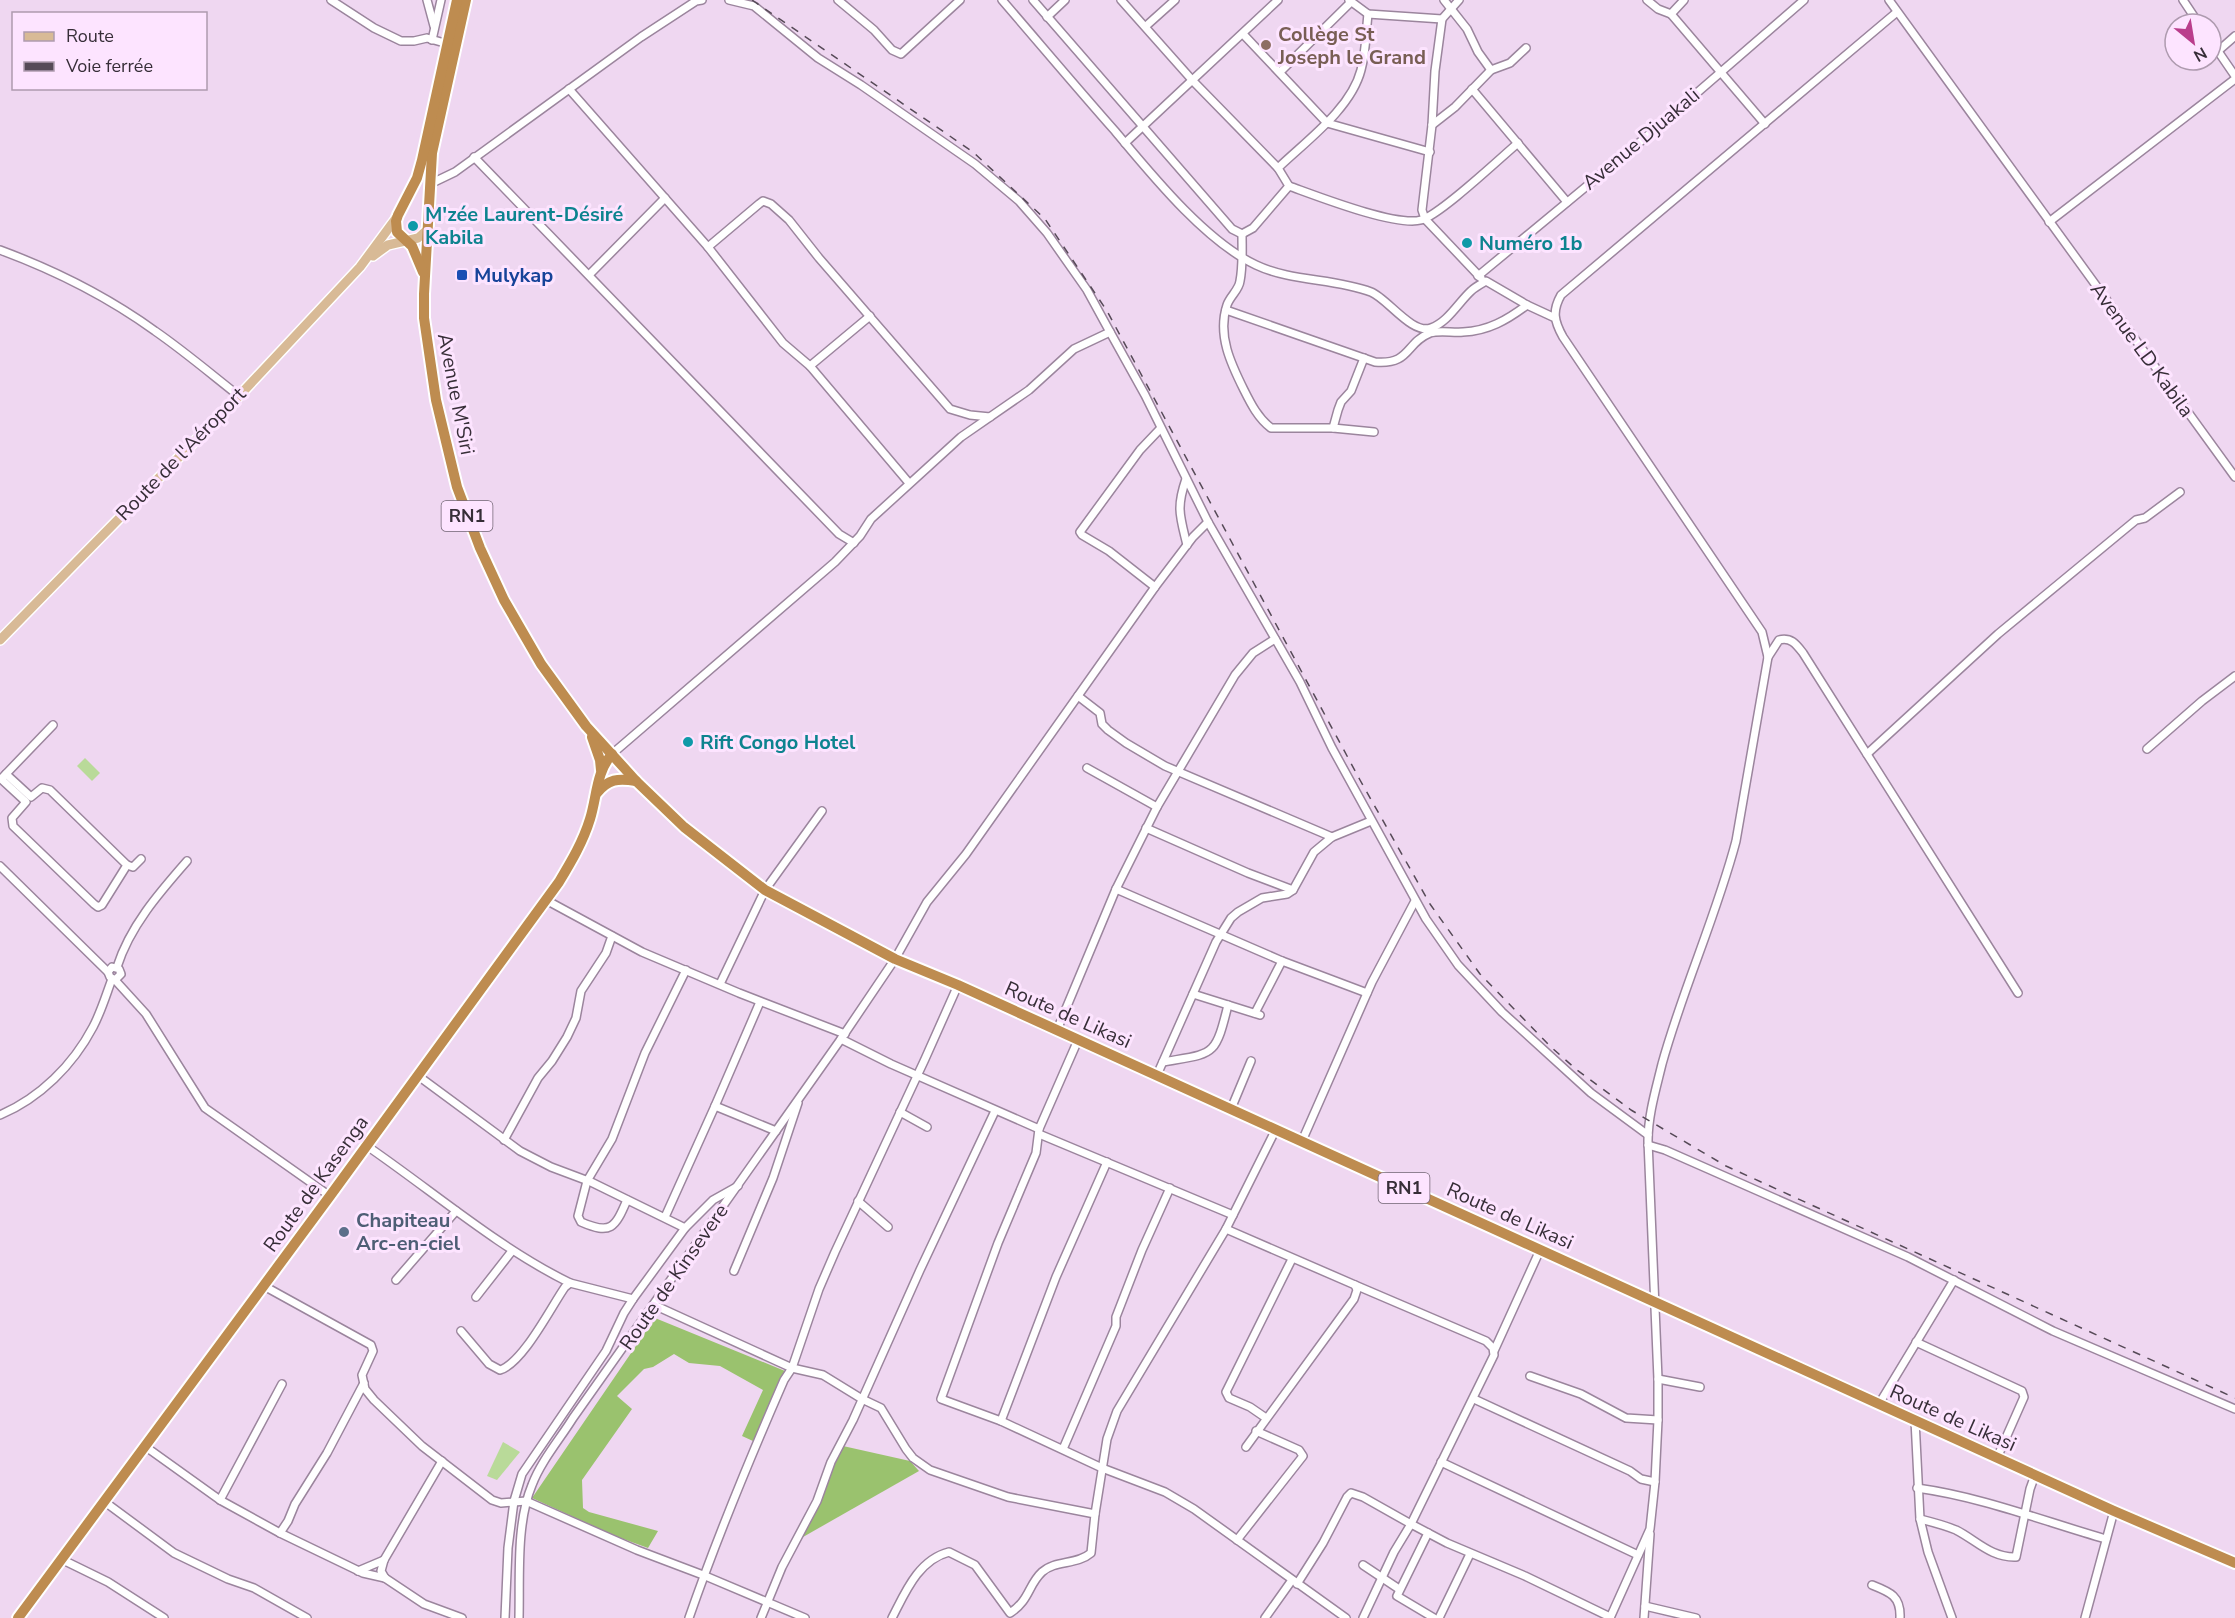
<svg xmlns="http://www.w3.org/2000/svg" width="2235" height="1618" font-family="'Nunito Sans',sans-serif">
<rect width="100%" height="100%" fill="#efd7f1"/>
<g fill="#b9da99">
<path d="M 85,758 L 100,773 L 92,781 L 77,766 Z"/>
<path d="M 503,1442 L 520,1452 L 497,1480 L 487,1476 Z"/>
</g>
<g fill="#9ac26e">
<path d="M 655,1318 L 785,1371 L 753,1441 L 742,1436 L 763,1390 L 720,1366 L 689,1363 L 674,1354 L 653,1367 L 644,1369 L 617,1396 L 632,1409 L 582,1480 L 583,1508 L 589,1512 L 658,1531 L 648,1548 L 615,1536 L 532,1498 Z"/>
<path d="M 843,1446 L 910,1461 L 919,1471 L 796,1541 Z"/>
</g>
<g fill="none" stroke-linecap="round" stroke-linejoin="round">
<g stroke="#9b859d" stroke-width="10">
<g id="minor">
<path d="M 331,0 L 374,28 L 401,41 L 414,41 L 427,38 L 448,44"/>
<path d="M 427,0 L 434,26"/>
<path d="M 729,0 L 754,6 L 818,58 L 861,85 L 975,164 L 1019,201 L 1047,233 L 1087,290 L 1110,332 L 1145,395 L 1208,522 L 1300,682 L 1332,748 L 1426,919 L 1458,965 L 1502,1012 L 1591,1093 L 1648,1135"/>
<path d="M 838,0 L 874,30 L 892,50 L 901,54 L 960,0"/>
<path d="M 1002,0 C 1040,44 1077,88 1115,131 C 1151,174 1205,241 1256,265 C 1292,282 1334,278 1371,292 C 1387,298 1412,335 1431,328 C 1448,322 1458,303 1471,291 C 1475,287 1481,284 1486,281 L 1527,305 L 1553,317"/>
<path d="M 1033,0 L 1232,229 L 1242,234"/>
<path d="M 1121,0 L 1193,81 L 1278,168"/>
<path d="M 1349,0 L 1368,14 L 1442,19"/>
<path d="M 1444,0 L 1467,29 L 1478,52 L 1491,70"/>
<path d="M 1459,0 L 1442,19 L 1435,71 L 1432,125 L 1422,210 L 1425,219 L 1481,278"/>
<path d="M 1647,0 L 1658,9 L 1671,14"/>
<path d="M 1684,0 L 1671,14 L 1765,124"/>
<path d="M 1889,0 L 2235,477"/>
<path d="M 2183,0 L 2199,24"/>
<path d="M 1047,17 L 1065,0"/>
<path d="M 1146,26 L 1175,0"/>
<path d="M 1243,34 L 1327,123 L 1430,152"/>
<path d="M 432,40 L 441,0"/>
<path d="M 2211,41 L 2235,76"/>
<path d="M 2218,51 L 2235,36"/>
<path d="M 1280,72 L 1351,2"/>
<path d="M 569,89 L 708,247 L 783,343 L 810,366 L 870,316"/>
<path d="M 1472,89 L 1567,202"/>
<path d="M 1432,125 L 1455,107 L 1491,70 L 1510,63 L 1526,48"/>
<path d="M 1125,143 L 1278,0"/>
<path d="M 474,157 L 839,534 L 854,543"/>
<path d="M 430,184 L 455,172 L 641,37 L 696,1 L 702,0"/>
<path d="M 1289,186 C 1317,196 1396,227 1421,220 C 1440,215 1499,159 1518,143"/>
<path d="M 2049,222 L 2235,79"/>
<path d="M 1242,234 C 1242,249 1243,266 1240,281 C 1239,290 1230,296 1227,305 C 1217,335 1231,364 1244,390 C 1251,404 1258,418 1271,428 L 1333,428 L 1374,432"/>
<path d="M 1242,234 L 1253,228 L 1289,186 L 1278,168 C 1306,141 1351,109 1361,70 C 1366,52 1366,32 1368,14"/>
<path d="M 708,247 L 759,204 L 763,201 L 771,204 L 789,220 L 819,258 L 950,409 L 970,415 L 990,417"/>
<path d="M 0,250 C 54,270 108,297 155,331 C 184,351 211,374 239,396"/>
<path d="M 589,275 L 665,198"/>
<path d="M 1478,276 L 1646,137 L 1804,0"/>
<path d="M 1226,310 L 1375,362 C 1411,365 1405,343 1430,333 C 1440,330 1453,333 1463,332 C 1488,331 1507,320 1527,305"/>
<path d="M 810,366 L 909,483"/>
<path d="M 1333,428 L 1338,410 L 1341,402 L 1351,391 L 1364,358"/>
<path d="M 1186,479 C 1176,508 1180,516 1187,545"/>
<path d="M 1155,587 L 1109,551 L 1082,535 L 1080,532 L 1140,450 L 1160,429"/>
<path d="M 1768,657 L 1779,640 C 1791,637 1796,644 1803,653 L 2018,993"/>
<path d="M 1078,696 L 1100,713 L 1102,724 L 1108,730 L 1126,743 L 1165,766 L 1332,837"/>
<path d="M 2147,749 L 2202,701 L 2235,676"/>
<path d="M 612,754 L 835,562 L 860,536 L 871,519 L 961,437 L 1029,390 L 1074,349 L 1110,332"/>
<path d="M 1867,754 L 1998,634 L 2136,520 L 2145,518 L 2180,492"/>
<path d="M 1087,768 L 1157,807"/>
<path d="M 3,777 L 53,725"/>
<path d="M 1,779 L 26,802 L 12,818 L 13,826 L 94,904 L 98,907 L 102,905 L 127,865 L 50,790 L 42,788 L 31,797 L 6,774"/>
<path d="M 1146,828 L 1248,873 L 1293,890"/>
<path d="M 127,865 L 133,867 L 141,859"/>
<path d="M 0,866 L 108,972 L 110,977 L 115,980 L 146,1014 L 205,1108 L 330,1196"/>
<path d="M 1116,889 L 1282,961"/>
<path d="M 546,900 L 642,952 L 739,993 L 845,1034"/>
<path d="M 117,967 C 130,926 159,893 187,861"/>
<path d="M 108,972 L 112,967 L 119,969 L 121,974 L 115,980"/>
<path d="M 720,984 L 765,890 L 822,811"/>
<path d="M 1193,994 L 1260,1015"/>
<path d="M 760,1002 L 715,1106 L 776,1131"/>
<path d="M 1255,1013 L 1282,961 L 1367,993"/>
<path d="M 1057,1030 L 1116,889 L 1157,807 L 1235,675 L 1253,653 L 1275,639"/>
<path d="M 841,1039 L 891,1064 L 1039,1129"/>
<path d="M 1078,1040 L 1039,1129 L 1036,1153 L 998,1243 L 941,1399 L 1001,1421 L 1102,1468 L 1165,1492 L 1194,1509 L 1346,1618"/>
<path d="M 1163,1062 C 1214,1053 1215,1058 1228,1005"/>
<path d="M 417,1075 L 520,1151 L 551,1167 L 591,1182 L 685,1228"/>
<path d="M 1157,1075 L 1216,942 L 1231,918 L 1238,912 L 1262,898 L 1287,894 L 1293,890 L 1314,852 L 1332,837 L 1371,821"/>
<path d="M 1231,1109 L 1251,1061"/>
<path d="M 900,1112 L 927,1127"/>
<path d="M 0,1115 C 40,1098 73,1065 93,1027 C 101,1012 106,995 112,979"/>
<path d="M 1039,1134 L 1233,1215"/>
<path d="M 504,1140 L 538,1078 L 552,1061 L 567,1037 L 576,1018 L 581,991 L 606,953 L 612,936"/>
<path d="M 1302,1141 L 1372,982 L 1415,901"/>
<path d="M 1648,1145 L 1665,1150 L 1908,1257 L 2053,1331 L 2235,1409"/>
<path d="M 367,1146 C 434,1192 497,1247 570,1283"/>
<path d="M 627,1200 C 615,1228 611,1235 581,1222 L 578,1216 L 587,1181 L 612,1139 L 645,1053 L 686,970"/>
<path d="M 858,1201 L 888,1227"/>
<path d="M 665,1217 L 715,1106"/>
<path d="M 1226,1229 L 1355,1285 L 1357,1290 L 1354,1299 L 1246,1447"/>
<path d="M 734,1271 L 773,1178 L 798,1103"/>
<path d="M 396,1280 L 456,1211"/>
<path d="M 264,1286 L 371,1345 L 373,1351 L 362,1375 L 365,1389 L 374,1400 L 422,1446 L 492,1500 L 501,1503 L 526,1501 L 637,1550 L 703,1575 L 805,1618"/>
<path d="M 476,1297 L 512,1251"/>
<path d="M 654,1305 L 792,1368 L 823,1375 L 862,1399 L 881,1408 L 906,1449 L 913,1458 L 930,1470 L 1008,1497 L 1095,1514 L 1091,1553 C 1077,1565 1055,1560 1042,1572 C 1028,1585 1030,1600 1010,1613 L 975,1565 L 949,1552 C 918,1560 905,1593 892,1618"/>
<path d="M 461,1331 L 489,1364 L 500,1370 C 523,1363 551,1307 565,1287 L 570,1283 L 633,1299"/>
<path d="M 1916,1342 L 2022,1391 L 2024,1397 L 1997,1458"/>
<path d="M 1494,1351 L 1540,1250"/>
<path d="M 1530,1376 L 1581,1394 L 1626,1418 L 1658,1420"/>
<path d="M 1658,1379 L 1700,1387"/>
<path d="M 1474,1399 L 1630,1471 L 1641,1479 L 1655,1482"/>
<path d="M 1879,1404 L 1954,1280"/>
<path d="M 1266,1418 L 1250,1407 L 1229,1398 L 1226,1392 L 1292,1259"/>
<path d="M 1915,1420 L 1920,1519 L 1928,1552 L 1952,1618"/>
<path d="M 1001,1421 L 1056,1277 L 1107,1162"/>
<path d="M 146,1447 L 220,1500 L 280,1533 L 363,1573 L 385,1578"/>
<path d="M 1063,1449 L 1116,1326 L 1116,1317 L 1142,1250 L 1170,1188"/>
<path d="M 442,1461 L 384,1560 L 381,1571 L 385,1578 L 424,1604 L 462,1618"/>
<path d="M 1441,1462 L 1638,1555"/>
<path d="M 1917,1488 C 1982,1497 2043,1521 2106,1539"/>
<path d="M 220,1500 L 282,1384"/>
<path d="M 105,1502 L 174,1553 L 228,1579 L 254,1588 L 307,1618"/>
<path d="M 1095,1514 L 1107,1439 L 1117,1411 L 1226,1229 L 1276,1129"/>
<path d="M 1920,1519 C 1932,1522 1944,1525 1956,1530 C 1976,1540 1991,1558 2016,1557 L 2030,1489 L 2035,1475"/>
<path d="M 280,1533 L 288,1521 L 295,1504 L 327,1453 L 364,1383"/>
<path d="M 1428,1533 L 1397,1596 L 1434,1618"/>
<path d="M 1237,1540 L 1303,1456 L 1299,1450 L 1256,1431"/>
<path d="M 63,1560 L 108,1582 L 164,1618"/>
<path d="M 1363,1565 L 1399,1589"/>
<path d="M 358,1571 L 384,1560"/>
<path d="M 1297,1584 L 1323,1543 L 1347,1497 L 1351,1493 L 1363,1497 L 1411,1524 L 1494,1355 L 1493,1348 L 1486,1341 L 1355,1285"/>
<path d="M 1872,1585 C 1890,1592 1901,1596 1900,1618"/>
<path d="M 1645,1606 L 1696,1618"/>
<path d="M 505,1618 L 508,1548 L 514,1501 L 522,1474 L 606,1351 L 624,1313 L 633,1299 L 685,1228 L 713,1200 L 738,1186"/>
<path d="M 519,1618 C 520,1577 516,1523 532,1485 C 541,1461 560,1439 573,1418 L 841,1039 L 895,959 L 927,902 L 966,854 L 1155,587 L 1193,537 L 1208,522"/>
<path d="M 689,1618 C 717,1537 750,1458 784,1380 L 792,1368 L 819,1289 L 835,1252 L 925,1059 L 958,985"/>
<path d="M 761,1618 L 782,1567 L 817,1501 L 831,1462 L 853,1420 L 920,1270 L 995,1111"/>
<path d="M 1265,1618 L 1292,1580"/>
<path d="M 1363,1618 L 1394,1552 L 1411,1524 L 1447,1543 L 1525,1576 L 1610,1617"/>
<path d="M 1439,1618 L 1470,1554"/>
<path d="M 1610,1618 L 1650,1529 L 1655,1482 L 1658,1420 L 1658,1379 L 1648,1141 C 1648,1115 1656,1089 1662,1064 C 1683,988 1716,917 1736,841 L 1768,657 L 1762,632 L 1563,337 C 1554,321 1552,311 1561,295 L 1897,12"/>
<path d="M 1644,1618 L 1650,1534"/>
<path d="M 2085,1618 L 2114,1511"/>
</g>
</g>
<g stroke="#fff" stroke-width="12">
<g id="major">
<path d="M 373,256 L 388,245 L 418,238 L 428,229"/>
<path d="M 0,640 L 239,396 L 360,267 L 397,217"/>
</g>
</g>
<g stroke="#fff" stroke-width="14">
<g id="highway">
<path d="M 466,0 L 432,153 L 424,294 L 424,318 L 436,400 L 457,487 L 480,548 L 504,600 L 541,664 L 586,726 L 636,781 L 684,827 L 765,890 L 895,959 L 958,985 L 2114,1511 L 2235,1563"/>
<path d="M 423,272 L 412,246 L 397,232 L 396,221 L 398,215 L 417,178 L 422,160 L 457,0"/>
<path d="M 592,737 L 600,760 L 601,770"/>
<path d="M 597,793 C 608,779 618,778 636,781"/>
<path d="M 18,1618 L 330,1196 L 559,882 C 571,862 583,842 590,819 C 597,797 596,772 612,754"/>
</g>
</g>
<use href="#minor" stroke="#fff" stroke-width="7"/>
<use href="#major" stroke="#d8ba96" stroke-width="9"/>
<use href="#highway" stroke="#be8c50" stroke-width="10"/>
<path stroke="#564a57" stroke-width="1.5" stroke-dasharray="8 8" stroke-linecap="butt" d="M 752,0 L 973,152 L 1045,219 L 1107,311 L 1360,780 L 1430,904 L 1480,974 L 1551,1047 L 1577,1070 L 1631,1110 L 1726,1166 L 2235,1398"/>
</g>
<circle fill="#8d6e63" stroke="#fde4ff" stroke-width="2" cx="1266" cy="45" r="6"/>
<g fill="#0f9aa8" stroke="#fde4ff" stroke-width="2">
<circle cx="413" cy="226" r="6"/>
<circle cx="1467" cy="243" r="6"/>
<circle cx="688" cy="742" r="6"/>
</g>
<rect fill="#1a4fb4" stroke="#fde4ff" stroke-width="2" x="456" y="269" width="12" height="12" rx="3"/>
<circle fill="#5c6f8a" stroke="#fde4ff" stroke-width="2" cx="344" cy="1232" r="6"/>
<g text-anchor="middle" dominant-baseline="central" stroke-width="6" stroke-linejoin="round" paint-order="stroke">
<g fill="#fde4ff" stroke="#726574" stroke-width="1.5">
<rect x="441.5" y="501" width="51" height="30" rx="4.5"/>
<rect x="1378.5" y="1173" width="51" height="30" rx="4.5"/>
</g>
<g font-size="18" font-weight="bold" fill="#372e38">
<text x="467" y="516">RN1</text>
<text x="1404" y="1188">RN1</text>
</g>
<g font-size="20" font-weight="bold" fill="#785e54" stroke="#fde4ff" text-anchor="start">
<text x="1278" y="34">Collège St<tspan x="1278" dy="23">Joseph le Grand</tspan></text>
</g>
<g font-size="20" fill="#372e38" stroke="#fde4ff">
<text transform="translate(1641 139) rotate(-40)">Avenue Djuakali</text>
<text transform="translate(2142 350) rotate(54)">Avenue LD Kabila</text>
<text transform="translate(456 394) rotate(79)">Avenue M'Siri</text>
<text transform="translate(181 454) rotate(-46)">Route de l'Aéroport</text>
<text transform="translate(1068 1015) rotate(24)">Route de Likasi</text>
<text transform="translate(316 1184) rotate(-54)">Route de Kasenga</text>
<text transform="translate(1510 1216) rotate(24)">Route de Likasi</text>
<text transform="translate(674 1277) rotate(-55)">Route de Kinsevere</text>
<text transform="translate(1953 1418) rotate(24)">Route de Likasi</text>
</g>
<g font-size="20" font-weight="bold" fill="#0d838f" stroke="#fde4ff" text-anchor="start">
<text x="425" y="214">M'zée Laurent-Désiré<tspan x="425" dy="23">Kabila</tspan></text>
<text x="1479" y="243">Numéro 1b</text>
<text x="700" y="742">Rift Congo Hotel</text>
</g>
<g font-size="20" font-weight="bold" fill="#164399" stroke="#fde4ff" text-anchor="start">
<text x="474" y="275">Mulykap</text>
</g>
<g font-size="20" font-weight="bold" fill="#4e5e75" stroke="#fde4ff" text-anchor="start">
<text x="356" y="1220">Chapiteau<tspan x="356" dy="23">Arc-en-ciel</tspan></text>
</g>
</g>
<rect x="12" y="12" width="195" height="78" fill="#fde4ff" stroke="#ae9baf" stroke-width="1.5"/>
<rect x="24" y="32" width="30" height="9" fill="#d8ba96" stroke="#ae9baf" stroke-width="1.5"/>
<text x="66" y="42" font-size="18" fill="#372e38">Route</text>
<rect x="24" y="62" width="30" height="9" fill="#564a57" stroke="#ae9baf" stroke-width="1.5"/>
<text x="66" y="72" font-size="18" fill="#372e38">Voie ferrée</text>
<g transform="translate(2193 42) rotate(150)"><circle r="28" fill="#fde4ff" stroke="#ae9baf" stroke-width="1.5"/>
<path d="M0-4.5L10 22L0 15L-10 22Z" fill="#ba3d8c"/>
<text y="-9" font-size="16" font-weight="bold" text-anchor="middle" fill="#372e38">N</text>
</g>
</svg>
